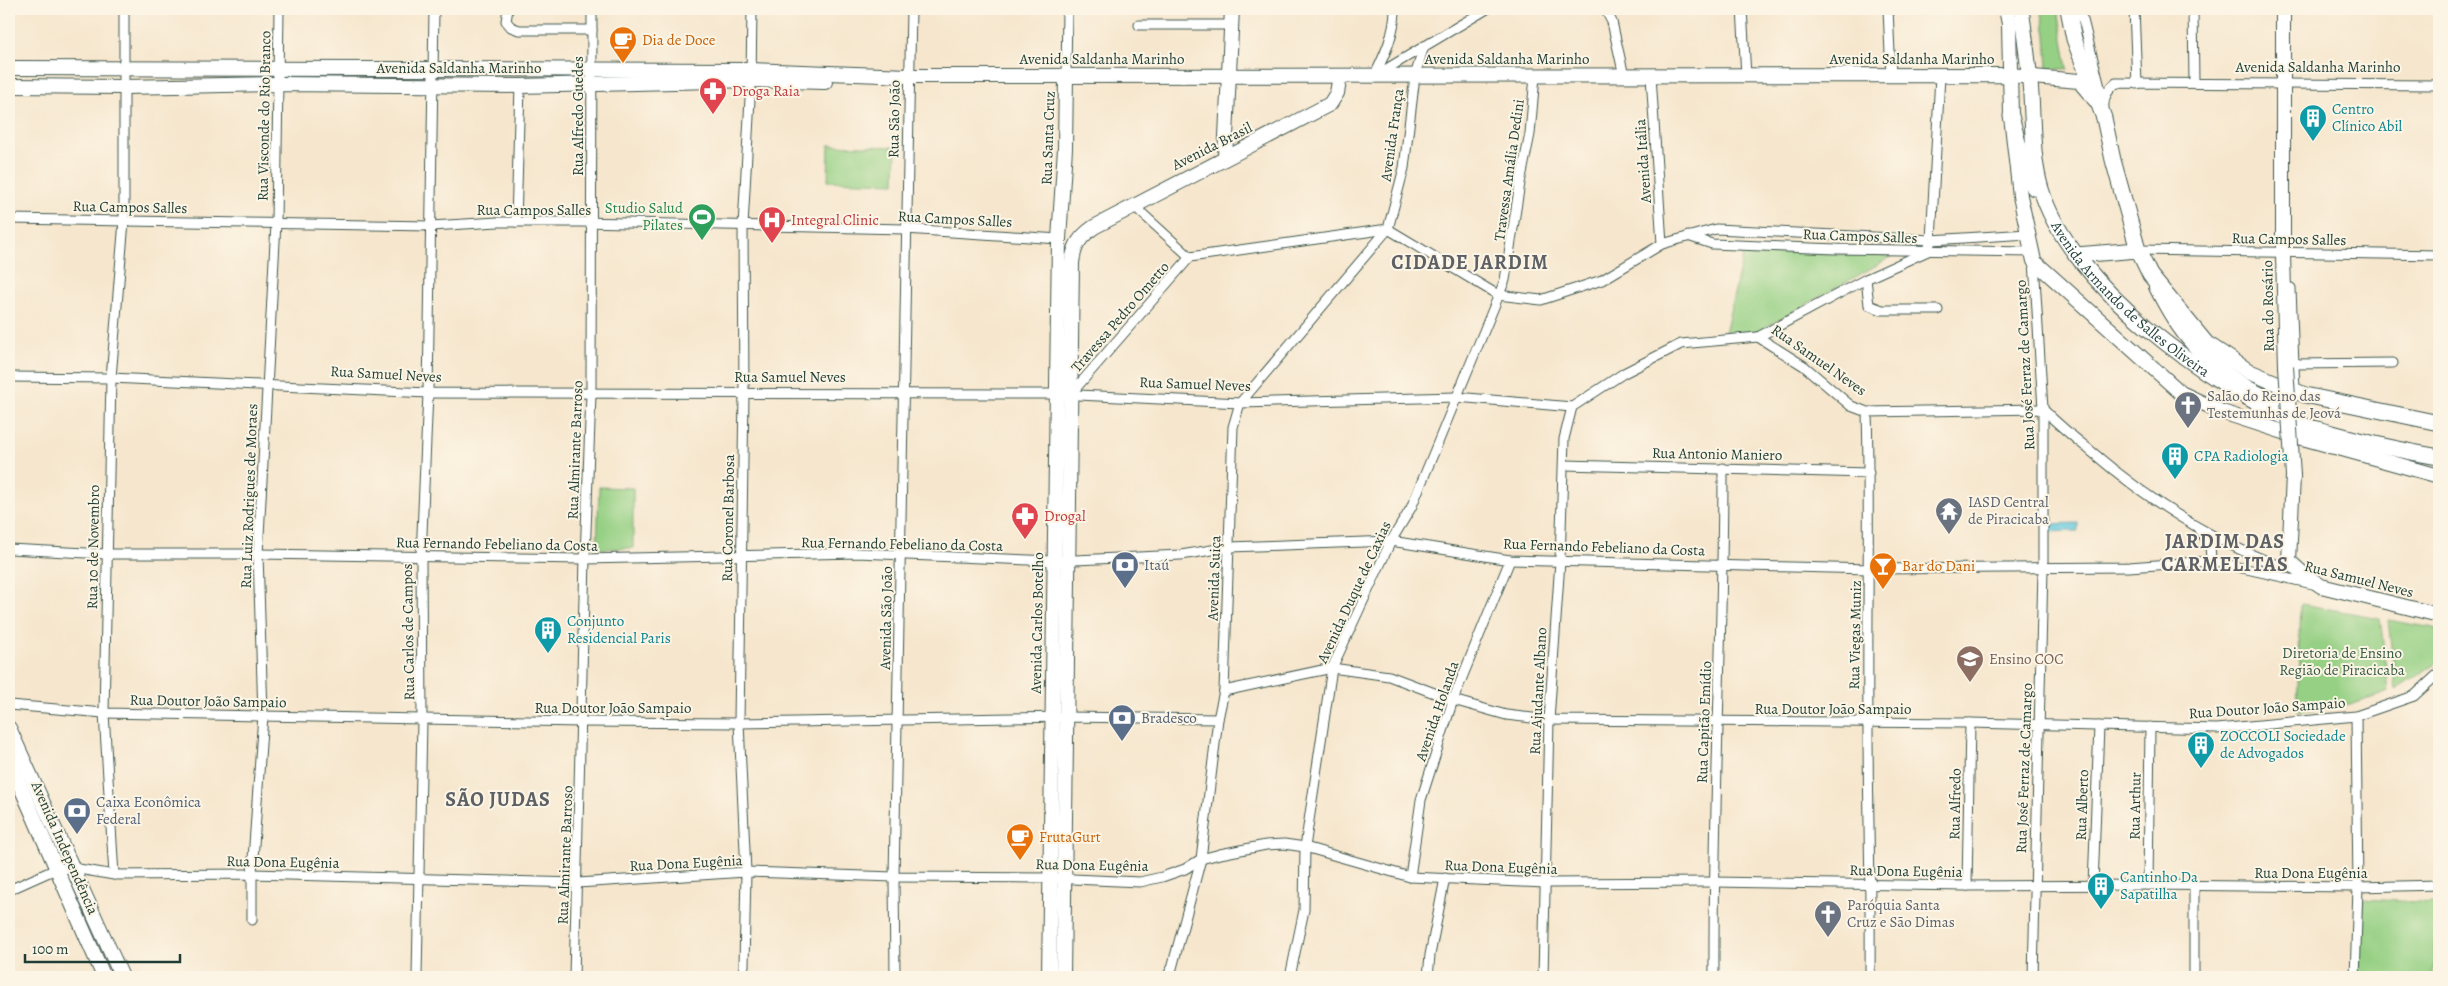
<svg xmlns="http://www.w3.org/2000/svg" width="2448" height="986" font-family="Alegreya,serif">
<rect width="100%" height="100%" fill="#fcf5e5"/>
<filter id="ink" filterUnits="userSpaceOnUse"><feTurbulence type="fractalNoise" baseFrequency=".02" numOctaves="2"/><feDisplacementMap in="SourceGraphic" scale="10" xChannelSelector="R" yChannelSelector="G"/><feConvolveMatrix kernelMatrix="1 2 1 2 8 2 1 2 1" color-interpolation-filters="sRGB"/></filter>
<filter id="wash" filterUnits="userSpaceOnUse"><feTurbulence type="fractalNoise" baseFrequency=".0096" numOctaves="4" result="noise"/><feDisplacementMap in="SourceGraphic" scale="20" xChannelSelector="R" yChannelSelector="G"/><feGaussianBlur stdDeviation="1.12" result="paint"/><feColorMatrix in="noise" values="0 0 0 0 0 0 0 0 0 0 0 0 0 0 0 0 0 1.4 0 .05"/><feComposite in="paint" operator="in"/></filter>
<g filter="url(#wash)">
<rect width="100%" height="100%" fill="#f6e6cd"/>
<g fill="#96d084" stroke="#5a865c">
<path d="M 2041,9 L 2058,9 L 2068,69 L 2048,69 L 2046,35 Z"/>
<path d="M 829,145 L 896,147 L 895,183 L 828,181 Z"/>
<path d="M 1744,251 L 1893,256 L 1759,331 L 1725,333 Z"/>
<path d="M 599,487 L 633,488 L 633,548 L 597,549 Z"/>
<path d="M 2301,604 L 2380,618 L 2389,692 L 2350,705 L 2297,711 Z"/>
<path d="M 2388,620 L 2439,629 L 2439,661 L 2396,690 Z"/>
<path d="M 2363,899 L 2436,903 L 2433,977 L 2359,977 Z"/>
</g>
<path fill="#61c8de" stroke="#408289" d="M 2078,523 L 2078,531 L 2046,532 L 2046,524 Z"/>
</g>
<g filter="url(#ink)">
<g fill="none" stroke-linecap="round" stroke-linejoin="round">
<g stroke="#3f564b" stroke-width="11">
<g id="street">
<path d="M 508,9 L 506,21 L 511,27 L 519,30 L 592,30"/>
<path d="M 1605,9 L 1612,22 L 1624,76"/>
<path d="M 1742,9 L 1746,75"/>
<path d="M 1888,9 L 1891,76"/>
<path d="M 2076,9 L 2083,20 L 2101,91"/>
<path d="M 2134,9 L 2137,84"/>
<path d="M 2193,9 L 2194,83"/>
<path d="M 1139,25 L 1232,25"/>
<path d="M 1378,74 L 1487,9"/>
<path d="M 1375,75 C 1385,54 1395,33 1395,9"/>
<path d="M 1066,76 L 1067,9"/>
<path d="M 1651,76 L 1662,244"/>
<path d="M 2104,108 C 2103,97 2108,90 2116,83 L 2439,85"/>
<path d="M 1133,205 L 1190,257 L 1388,229 L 1498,295 L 1541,300 L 1602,280 L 1662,244 L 1716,229 L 1931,240 L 2028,234"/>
<path d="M 9,219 L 431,226 L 498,222 L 580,222 L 905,229 L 1059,239"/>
<path d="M 516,222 L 520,86"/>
<path d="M 1688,236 L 1712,244 L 1837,249 L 2033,252"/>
<path d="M 2138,250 L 2439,255"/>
<path d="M 1866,279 L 1869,305 L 1882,310 L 1938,310"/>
<path d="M 2291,288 L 2295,391"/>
<path d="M 1758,337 L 1866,279 L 1928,251 L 1931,240 L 1940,76"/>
<path d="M 2293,364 L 2393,363"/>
<path d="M 9,377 L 111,378 L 428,393 L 1058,394 L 1240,403 L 1456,397 L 1572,407 L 1624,373 L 1681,344 L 1758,337 L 1804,366 L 1851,406 L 1867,412 L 2043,409 C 2058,425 2075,438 2092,452 C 2146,498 2207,538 2274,564 L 2283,564 L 2289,561"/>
<path d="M 1070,395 L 1190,257"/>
<path d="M 1867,412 C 1870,516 1867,619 1868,723 C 1868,808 1871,892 1870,977"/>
<path d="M 1564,465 L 1869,473"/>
<path d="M 2199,530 L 2210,544 L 2211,561"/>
<path d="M 9,549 L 106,554 L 258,554 L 585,559 L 857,553 L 1054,561 L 1181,555 L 1230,547 L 1391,541 L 1510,560 L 1870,569 L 2129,567 L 2211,561 L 2313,584"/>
<path d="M 1224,691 L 1332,668 L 1389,676 L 1453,700 L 1506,715 L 1549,720 L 1970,723 L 2217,729 L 2356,716 L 2414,696 L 2439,673"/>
<path d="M 9,705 L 104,713 L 582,722 L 739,723 L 1066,717 L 1218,719"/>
<path d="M 114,875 L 104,713 L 111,378 L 124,221 L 124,9"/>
<path d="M 1410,877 L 1421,800 L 1453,700 L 1510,560"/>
<path d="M 2148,885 L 2150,727"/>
<path d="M 1967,886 L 1970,723"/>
<path d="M 2093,886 L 2099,726"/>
<path d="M 9,890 L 56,869 L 73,868 L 114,875 L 252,874 L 578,883 L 746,872 L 894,877 L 1050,878 L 1140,882 L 1162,877 L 1185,869 L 1201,859 L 1220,854 L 1266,845 L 1284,844 L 1305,847 L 1410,877 L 1545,883 L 1714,882 L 1967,886 L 2148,885 L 2358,887 L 2439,885"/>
<path d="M 252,920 L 252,874 L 263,715 L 258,554 L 276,223 L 279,9"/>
<path d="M 744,966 L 746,872 L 739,723 L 744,393 L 743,226 L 751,80 L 752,9"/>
<path d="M 417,977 L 422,720 L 421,557 L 428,393 L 434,9"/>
<path d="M 574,977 L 585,559 L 591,394 L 592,9"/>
<path d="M 895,977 L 894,877 L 911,9"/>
<path d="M 1167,977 L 1172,968 L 1201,859 L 1218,719 L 1224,691 L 1233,427 L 1240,403 L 1388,229 L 1404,168 L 1415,76 L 1424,46"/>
<path d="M 1290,977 L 1304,910 L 1305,847 L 1332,668 L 1391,541 L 1411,508 L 1505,280 L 1520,183 L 1530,134 L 1535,76"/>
<path d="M 1428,977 L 1430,955 L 1445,878"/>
<path d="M 1543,977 L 1549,720 L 1560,561 L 1564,439 L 1572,407"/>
<path d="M 1714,977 C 1713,807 1723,638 1723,468"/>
<path d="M 2033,977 L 2043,569 L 2043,409 L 2034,261"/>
<path d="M 2194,977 L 2194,886"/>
<path d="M 2355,977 L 2358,887 L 2356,716"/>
</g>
</g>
<g stroke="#3f564b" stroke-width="16">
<g id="secondary">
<path d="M 2006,9 L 2009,24 L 2011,116 L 2020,196 L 2034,261 L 2181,393 L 2222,412 L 2299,437 L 2439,476"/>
<path d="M 2283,9 L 2283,254 L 2286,366"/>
<path d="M 9,68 L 750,70 L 908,76 L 2010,75 L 2079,81 L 2095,100"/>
<path d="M 9,86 L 124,87 L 279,84 L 520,86 L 751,80 L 825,82"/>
<path d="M 1225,158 L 1232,9"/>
<path d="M 2156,287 C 2180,336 2200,357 2245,386 C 2264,398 2273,396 2289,415"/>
<path d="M 2293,476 L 2289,561 L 2301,572 L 2321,586 L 2439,615"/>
<path d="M 9,728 L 122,977"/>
<path d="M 9,760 L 104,977"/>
<path d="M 1049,977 L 1059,239 L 1065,148 L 1066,76"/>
<path d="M 1063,977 L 1072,263 C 1074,245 1080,237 1094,227 L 1330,104 L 1337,93 L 1340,76"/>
</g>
</g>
<g stroke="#3f564b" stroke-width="17">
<g id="primary">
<path id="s1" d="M 2021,9 C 2025,37 2029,66 2031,95 C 2033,126 2032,159 2041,189 C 2069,285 2211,386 2300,424 C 2310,428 2322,430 2332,433 C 2368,443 2403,451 2439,457"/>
<path d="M 2068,9 L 2074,39 L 2104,118 L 2113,160 L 2138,250 L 2150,275 L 2206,343 L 2250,372 L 2305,395 L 2439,423"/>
<path d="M 2011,116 L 2022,158 L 2034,188"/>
<path d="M 2076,255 L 2138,250"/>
<path d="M 2331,446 L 2357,444"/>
</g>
</g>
<use href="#street" stroke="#fff" stroke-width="9"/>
<use href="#secondary" stroke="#fff" stroke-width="14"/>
<use href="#primary" stroke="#fff" stroke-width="15"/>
<g stroke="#3f564b" stroke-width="16" stroke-linecap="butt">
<path id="secondary-bridge" d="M 2286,366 L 2293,476"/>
</g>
<use href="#secondary-bridge" stroke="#fff" stroke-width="14"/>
</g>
</g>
<defs>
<g id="cafe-pin" transform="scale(1.4375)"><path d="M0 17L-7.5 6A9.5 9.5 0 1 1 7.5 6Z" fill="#e8710a" stroke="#fcf5e5"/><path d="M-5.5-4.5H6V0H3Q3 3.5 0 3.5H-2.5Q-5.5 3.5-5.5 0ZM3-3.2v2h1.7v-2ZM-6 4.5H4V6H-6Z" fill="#fff"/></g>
<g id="pharmacy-pin" transform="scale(1.4375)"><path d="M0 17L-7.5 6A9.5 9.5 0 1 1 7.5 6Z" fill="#e0444e" stroke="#fcf5e5"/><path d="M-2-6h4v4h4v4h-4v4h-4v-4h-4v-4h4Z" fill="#fff"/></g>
<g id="building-pin" transform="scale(1.4375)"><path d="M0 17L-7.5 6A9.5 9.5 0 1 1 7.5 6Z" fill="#0f9aa8" stroke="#fcf5e5"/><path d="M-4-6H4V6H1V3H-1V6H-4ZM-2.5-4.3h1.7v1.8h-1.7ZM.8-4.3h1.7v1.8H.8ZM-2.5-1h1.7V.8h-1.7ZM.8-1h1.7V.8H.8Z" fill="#fff"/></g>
<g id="stadium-pin" transform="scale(1.4375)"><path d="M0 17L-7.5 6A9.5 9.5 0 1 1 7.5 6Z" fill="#2e9e5b" stroke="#fcf5e5"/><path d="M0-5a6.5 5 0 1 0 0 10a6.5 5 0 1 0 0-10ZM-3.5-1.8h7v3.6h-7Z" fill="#fff"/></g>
<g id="hospital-pin" transform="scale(1.4375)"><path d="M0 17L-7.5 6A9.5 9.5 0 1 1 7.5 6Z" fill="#e0444e" stroke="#fcf5e5"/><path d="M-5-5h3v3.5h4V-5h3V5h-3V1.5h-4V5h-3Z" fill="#fff"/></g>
<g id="church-pin" transform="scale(1.4375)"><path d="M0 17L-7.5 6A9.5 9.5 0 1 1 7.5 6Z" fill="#6b7280" stroke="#fcf5e5"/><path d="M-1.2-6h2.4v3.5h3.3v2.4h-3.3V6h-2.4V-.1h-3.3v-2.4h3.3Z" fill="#fff"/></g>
<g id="temple-pin" transform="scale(1.4375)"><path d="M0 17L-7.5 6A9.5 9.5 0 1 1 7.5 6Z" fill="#6b7280" stroke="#fcf5e5"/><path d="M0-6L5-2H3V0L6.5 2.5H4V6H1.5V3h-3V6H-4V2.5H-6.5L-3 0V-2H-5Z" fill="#fff"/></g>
<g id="bank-pin" transform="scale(1.4375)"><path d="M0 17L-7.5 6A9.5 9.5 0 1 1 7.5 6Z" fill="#5c6f8a" stroke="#fcf5e5"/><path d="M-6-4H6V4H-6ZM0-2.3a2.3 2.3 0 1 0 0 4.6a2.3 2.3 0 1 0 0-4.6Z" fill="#fff"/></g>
<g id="bar-pin" transform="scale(1.4375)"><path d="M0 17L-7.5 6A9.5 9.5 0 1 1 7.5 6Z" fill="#e8710a" stroke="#fcf5e5"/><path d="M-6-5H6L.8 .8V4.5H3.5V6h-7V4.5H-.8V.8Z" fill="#fff"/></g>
<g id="school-pin" transform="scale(1.4375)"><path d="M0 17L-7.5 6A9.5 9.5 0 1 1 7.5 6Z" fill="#8d6e63" stroke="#fcf5e5"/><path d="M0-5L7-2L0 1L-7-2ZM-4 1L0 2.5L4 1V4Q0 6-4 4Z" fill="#fff"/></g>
</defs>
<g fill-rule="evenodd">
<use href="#cafe-pin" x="623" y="40"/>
<use href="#pharmacy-pin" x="713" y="91"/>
<use href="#building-pin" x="2313" y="118"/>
<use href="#stadium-pin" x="702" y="217"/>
<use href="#hospital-pin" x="772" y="220"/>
<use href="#church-pin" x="2188" y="405"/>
<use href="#building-pin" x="2175" y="456"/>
<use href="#temple-pin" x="1949" y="511"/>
<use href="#pharmacy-pin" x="1025" y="516"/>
<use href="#bank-pin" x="1125" y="565"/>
<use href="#bar-pin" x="1883" y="566"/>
<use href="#building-pin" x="548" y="630"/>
<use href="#school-pin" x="1970" y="659"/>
<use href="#bank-pin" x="1122" y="718"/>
<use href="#building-pin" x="2201" y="745"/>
<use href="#bank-pin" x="77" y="811"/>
<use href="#cafe-pin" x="1020" y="837"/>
<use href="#building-pin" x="2101" y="886"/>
<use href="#church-pin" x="1828" y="914"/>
</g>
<g text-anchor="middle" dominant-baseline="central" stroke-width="4" stroke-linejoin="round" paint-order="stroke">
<g font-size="15" fill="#c56008" stroke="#fcf5e5" text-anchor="start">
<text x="642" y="40">Dia de Doce</text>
<text x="1902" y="566">Bar do Dani</text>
<text x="1039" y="837">FrutaGurt</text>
</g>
<g font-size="15" fill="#1f3d34" stroke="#fcf5e5">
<text x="1102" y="59">Avenida Saldanha Marinho</text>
<text x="1507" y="59">Avenida Saldanha Marinho</text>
<text x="1912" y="59">Avenida Saldanha Marinho</text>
<text x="2318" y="67">Avenida Saldanha Marinho</text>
<text x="459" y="68">Avenida Saldanha Marinho</text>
<text transform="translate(264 116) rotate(-89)">Rua Visconde do Rio Branco</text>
<text transform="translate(578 116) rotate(-90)">Rua Alfredo Guedes</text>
<text transform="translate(894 119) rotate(-89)">Rua São João</text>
<text transform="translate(1392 135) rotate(-82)">Avenida França</text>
<text transform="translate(1048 138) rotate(-88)">Rua Santa Cruz</text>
<text transform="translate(1212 146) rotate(-27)">Avenida Brasil</text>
<text transform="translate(1643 161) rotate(-94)">Avenida Itália</text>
<text transform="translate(1509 170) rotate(-82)">Travessa Amália Dedini</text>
<text transform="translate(130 207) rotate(1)">Rua Campos Salles</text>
<text x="534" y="210">Rua Campos Salles</text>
<text transform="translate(955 219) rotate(3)">Rua Campos Salles</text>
<text transform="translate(1860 236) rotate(2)">Rua Campos Salles</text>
<text transform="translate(2289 239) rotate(1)">Rua Campos Salles</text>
<text stroke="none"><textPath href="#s1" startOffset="326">Avenida Armando de Salles Oliveira</textPath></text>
<text transform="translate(2268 306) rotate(-91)">Rua do Rosário</text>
<text transform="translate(1120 317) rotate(-49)">Travessa Pedro Ometto</text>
<text transform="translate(1819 360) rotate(35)">Rua Samuel Neves</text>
<text transform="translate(2025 365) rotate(-93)">Rua José Ferraz de Camargo</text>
<text transform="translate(386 374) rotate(3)">Rua Samuel Neves</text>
<text x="790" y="377">Rua Samuel Neves</text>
<text transform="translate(1195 384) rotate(2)">Rua Samuel Neves</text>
<text transform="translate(575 450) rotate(-88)">Rua Almirante Barroso</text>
<text transform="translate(1717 454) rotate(1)">Rua Antonio Maniero</text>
<text transform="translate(249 496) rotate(-88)">Rua Luiz Rodrigues de Moraes</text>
<text transform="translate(728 518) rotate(-89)">Rua Coronel Barbosa</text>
<text transform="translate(497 544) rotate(1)">Rua Fernando Febeliano da Costa</text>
<text transform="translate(902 544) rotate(1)">Rua Fernando Febeliano da Costa</text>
<text transform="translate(93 547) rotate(-89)">Rua 10 de Novembro</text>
<text transform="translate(1604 547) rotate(2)">Rua Fernando Febeliano da Costa</text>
<text transform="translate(1214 578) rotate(-88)">Avenida Suiça</text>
<text transform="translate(2359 579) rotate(14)">Rua Samuel Neves</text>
<text transform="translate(1354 592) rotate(-65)">Avenida Duque de Caxias</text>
<text transform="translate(886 618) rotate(-89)">Avenida São João</text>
<text transform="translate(1037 623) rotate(-89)">Avenida Carlos Botelho</text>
<text transform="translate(408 632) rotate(-91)">Rua Carlos de Campos</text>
<text transform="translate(1855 635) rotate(-89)">Rua Viegas Muniz</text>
<text transform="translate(1538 691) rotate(-87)">Rua Ajudante Albano</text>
<text transform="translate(208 701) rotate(1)">Rua Doutor João Sampaio</text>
<text x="613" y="708">Rua Doutor João Sampaio</text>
<text transform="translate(2267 708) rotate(-4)">Rua Doutor João Sampaio</text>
<text x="1833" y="709">Rua Doutor João Sampaio</text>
<text transform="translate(1437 711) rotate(-71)">Avenida Holanda</text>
<text transform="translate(1704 722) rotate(-88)">Rua Capitão Emídio</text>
<text transform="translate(2024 768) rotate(-88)">Rua José Ferraz de Camargo</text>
<text transform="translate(1955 804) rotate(-89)">Rua Alfredo</text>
<text transform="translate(2082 805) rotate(-88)">Rua Alberto</text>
<text transform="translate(2135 806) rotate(-89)">Rua Arthur</text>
<text transform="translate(65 848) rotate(66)">Avenida Independência</text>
<text transform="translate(565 855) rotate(-88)">Rua Almirante Barroso</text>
<text transform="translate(283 862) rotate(1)">Rua Dona Eugênia</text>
<text transform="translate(686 863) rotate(-3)">Rua Dona Eugênia</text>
<text transform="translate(1092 865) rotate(1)">Rua Dona Eugênia</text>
<text transform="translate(1501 867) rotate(2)">Rua Dona Eugênia</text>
<text transform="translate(1906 871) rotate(1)">Rua Dona Eugênia</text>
<text x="2311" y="873">Rua Dona Eugênia</text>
</g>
<g font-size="15" fill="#be3a42" stroke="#fcf5e5" text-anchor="start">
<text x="732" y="91">Droga Raia</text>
<text x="791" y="220">Integral Clinic</text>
<text x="1044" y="516">Drogal</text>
</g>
<g font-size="15" fill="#0d838f" stroke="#fcf5e5" text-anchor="start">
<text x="2332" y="109">Centro<tspan x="2332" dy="17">Clínico Abil</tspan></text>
<text x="2194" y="456">CPA Radiologia</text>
<text x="567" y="621">Conjunto<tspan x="567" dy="17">Residencial Paris</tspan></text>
<text x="2220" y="736">ZOCCOLI Sociedade<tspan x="2220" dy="17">de Advogados</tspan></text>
<text x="2120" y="877">Cantinho Da<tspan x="2120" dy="17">Sapatilha</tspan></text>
</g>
<g font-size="15" fill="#27864d" stroke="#fcf5e5" text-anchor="end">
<text x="683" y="208">Studio Salud<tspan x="683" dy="17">Pilates</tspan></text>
</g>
<g font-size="15" fill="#5b616d" stroke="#fcf5e5" text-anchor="start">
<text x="2207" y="396">Salão do Reino das<tspan x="2207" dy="17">Testemunhas de Jeová</tspan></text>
<text x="1968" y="502">IASD Central<tspan x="1968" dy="17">de Piracicaba</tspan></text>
<text x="1847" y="905">Paróquia Santa<tspan x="1847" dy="17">Cruz e São Dimas</tspan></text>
</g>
<g font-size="15" fill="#4e5e75" stroke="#fcf5e5" text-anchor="start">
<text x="1144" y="565">Itaú</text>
<text x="1141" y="718">Bradesco</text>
<text x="96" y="802">Caixa Econômica<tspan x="96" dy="17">Federal</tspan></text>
</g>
<g font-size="15" fill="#375a44" stroke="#fcf5e5">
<text x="2342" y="653">Diretoria de Ensino<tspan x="2342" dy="17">Região de Piracicaba</tspan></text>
</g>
<g font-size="15" fill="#785e54" stroke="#fcf5e5" text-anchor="start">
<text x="1989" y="659">Ensino COC</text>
</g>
<g font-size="20" font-weight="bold" letter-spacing="1" fill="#5d6166" stroke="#fcf5e5">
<text x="1470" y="262">CIDADE JARDIM</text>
<text x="2225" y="541">JARDIM DAS<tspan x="2225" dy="23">CARMELITAS</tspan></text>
<text x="498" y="799">SÃO JUDAS</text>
</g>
</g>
<rect width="2448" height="986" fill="none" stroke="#fcf5e5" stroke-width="30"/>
<path d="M25 954v8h155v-8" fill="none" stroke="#1f3d34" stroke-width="2.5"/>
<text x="32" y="954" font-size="15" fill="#1f3d34" stroke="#fcf5e5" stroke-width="4" paint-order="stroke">100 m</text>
</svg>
